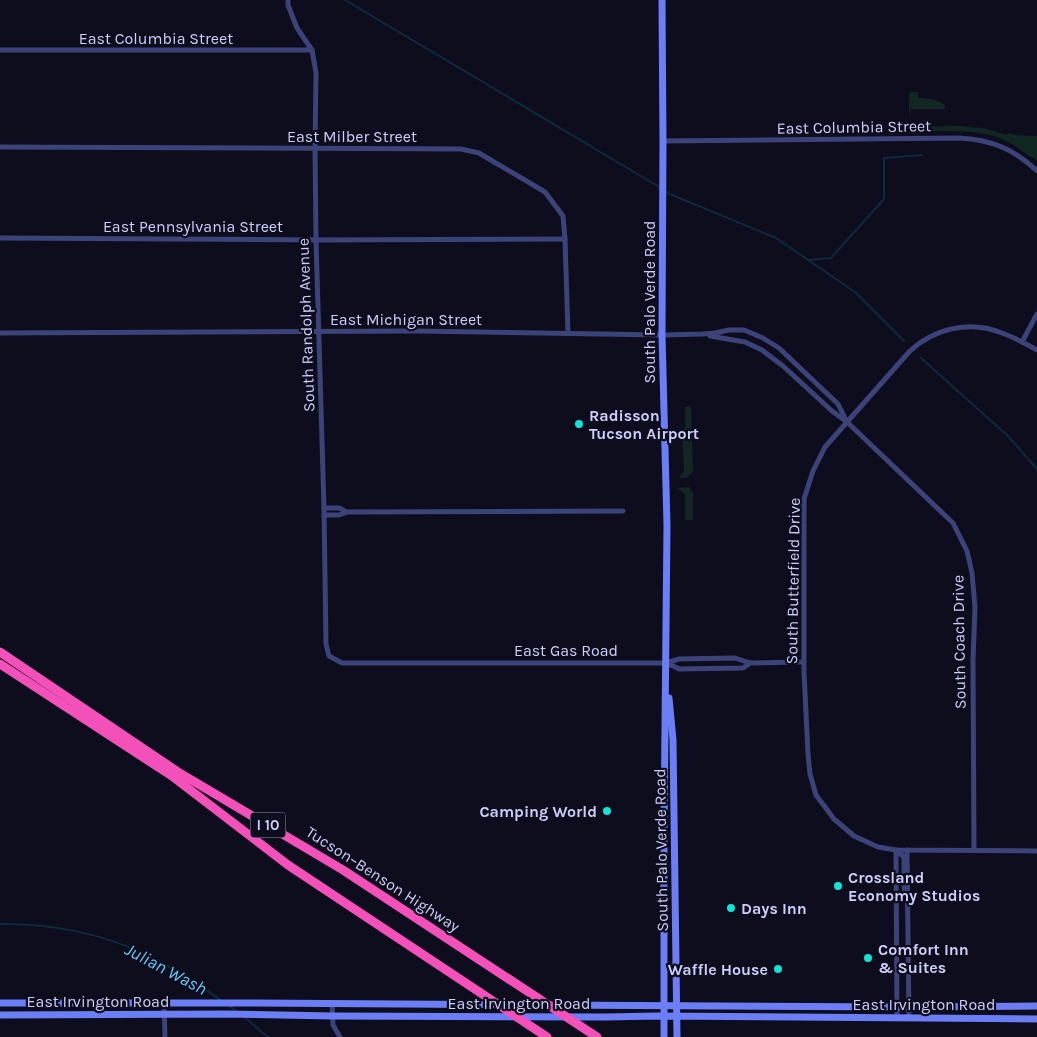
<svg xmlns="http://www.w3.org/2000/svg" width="1037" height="1037" font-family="Karla,sans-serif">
<rect width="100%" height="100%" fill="#0d0d1d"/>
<g fill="#112722">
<path d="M 911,92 L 918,92 L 918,98 C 928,98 937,99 945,105 L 945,109 L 910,109 L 910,116 L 909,116 L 909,95 Z"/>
<path d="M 956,126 L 983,128 L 1007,135 L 1008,133 L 1015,135 L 1037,136 L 1037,160 C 1026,155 1016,145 1004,140 C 981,128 937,132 911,132 L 911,127 Z"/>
<path d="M 691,406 L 693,472 L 686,478 L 679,478 L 684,470 L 682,436 L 685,426 L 685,407 Z"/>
<path d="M 689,487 L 693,492 L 693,520 L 685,520 L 685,494 L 677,488 Z"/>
</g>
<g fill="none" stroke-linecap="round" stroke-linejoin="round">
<g stroke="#0f2a3f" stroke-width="2">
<path d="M 345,0 L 661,188"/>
<path d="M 665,191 L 672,195 L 776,238 L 855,292 L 904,341"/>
<path d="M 809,260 L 831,258 L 884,199 L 884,158 L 922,155"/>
<path d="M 921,358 L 1008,436 L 1037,469"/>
<path d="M 0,924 C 48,923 99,933 143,953 C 169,965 198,984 222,1001"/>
<path d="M 228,1005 L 236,1011"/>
<path d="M 244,1017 C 253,1023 259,1032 269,1037"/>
</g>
<g stroke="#3b4379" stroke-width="5">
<path d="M 288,0 L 288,5 L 297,28 L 312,50 L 316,73 L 315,148 L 316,240 L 324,508 L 326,644 L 329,656 L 342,663 L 666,663 L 679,659 L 735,658 L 750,663 L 804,662"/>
<path d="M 0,50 L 312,50"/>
<path d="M 663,141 L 960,138 C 992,140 1014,149 1037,171"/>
<path d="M 0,147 L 461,149 L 479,153 L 545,192 L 563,216 L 565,239 L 568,333"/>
<path d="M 0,238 L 316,240 L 565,239"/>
<path d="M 0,333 L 417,331 L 662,335 L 703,334 L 715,333 L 729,330 L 744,330 L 763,338 L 779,348 L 838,404 L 847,422"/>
<path d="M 710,336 L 745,342 L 762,350 L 783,366 L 832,411 L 847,422 L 953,523 L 967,551 L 972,573 L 975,607 L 973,660 L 974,850"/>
<path d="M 1022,342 L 1037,314"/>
<path d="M 1037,350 C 1026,344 1014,337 1002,333 C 970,320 934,328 909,352 L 825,447 L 813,471 L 804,499 L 804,672 L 808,754 L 810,774 L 816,795 L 834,819 L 854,836 L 878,847 L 896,850 L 1037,851"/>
<path d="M 324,508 L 339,508 L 347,512"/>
<path d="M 324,515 L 339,515 L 348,512 L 623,511"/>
<path d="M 667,663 L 679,669 L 743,668 L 750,663"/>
<path d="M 896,850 L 897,1018"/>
<path d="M 896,850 L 904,857 L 904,885 L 905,892"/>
<path d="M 907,850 L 909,1018"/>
<path d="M 164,1003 L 165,1037"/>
<path d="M 332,1004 L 333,1025 L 340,1037"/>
</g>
<g stroke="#6b7ef5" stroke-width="7">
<path d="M 662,0 L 663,141 L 662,335 L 667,525 L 664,832 L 664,1037"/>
<path d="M 669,698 L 673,740 L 677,1037"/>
<path d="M 0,1003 L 241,1003 L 897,1007 L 1037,1006"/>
<path d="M 0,1015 L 227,1014 L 333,1016 L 607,1017 L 656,1016 L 1037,1019"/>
</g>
<g stroke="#f350b9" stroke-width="9">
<path d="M 0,652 L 178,772 L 343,870 L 597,1037"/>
<path d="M 0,664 L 172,776 L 288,865 L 547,1037"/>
</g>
</g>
<g fill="#10e4d7" stroke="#0d0d1d" stroke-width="2">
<circle cx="579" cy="424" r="5"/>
<circle cx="607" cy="811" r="5"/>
<circle cx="838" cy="886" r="5"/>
<circle cx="731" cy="908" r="5"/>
<circle cx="868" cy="958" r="5"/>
<circle cx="778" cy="969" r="5"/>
</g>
<g text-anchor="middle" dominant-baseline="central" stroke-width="4.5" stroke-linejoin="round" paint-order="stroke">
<rect fill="#0d0d1d" stroke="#9395b8" stroke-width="1" x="250.5" y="812.5" width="35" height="25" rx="4"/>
<g font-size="15" font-weight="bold" fill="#cdcffb">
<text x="268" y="825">I 10</text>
</g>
<g font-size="16" fill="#cdcffb" stroke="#0d0d1d">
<text x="156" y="38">East Columbia Street</text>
<text transform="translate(854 127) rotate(-1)">East Columbia Street</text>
<text x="352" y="136">East Milber Street</text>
<text x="193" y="226">East Pennsylvania Street</text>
<text transform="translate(649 302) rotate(-90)">South Palo Verde Road</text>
<text x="406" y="319">East Michigan Street</text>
<text transform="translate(306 325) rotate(-92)">South Randolph Avenue</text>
<text transform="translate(793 581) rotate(-89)">South Butterfield Drive</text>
<text transform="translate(959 642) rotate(-91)">South Coach Drive</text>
<text x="566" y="650">East Gas Road</text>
<text transform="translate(661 850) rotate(-91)">South Palo Verde Road</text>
<text transform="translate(383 879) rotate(33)">Tucson–Benson Highway</text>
<text x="98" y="1001">East Irvington Road</text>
<text x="519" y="1003">East Irvington Road</text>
<text x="924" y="1004">East Irvington Road</text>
</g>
<g font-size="16" font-weight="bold" fill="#cdcffb" stroke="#0d0d1d" text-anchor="start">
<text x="589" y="415">Radisson<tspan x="589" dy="18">Tucson Airport</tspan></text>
<text x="597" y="811" text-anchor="end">Camping World</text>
<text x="848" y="877">Crossland<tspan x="848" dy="18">Economy Studios</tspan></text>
<text x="741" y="908">Days Inn</text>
<text x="878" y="949">Comfort Inn<tspan x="878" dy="18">&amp; Suites</tspan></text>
<text x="768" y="969" text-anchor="end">Waffle House</text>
</g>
<g font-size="18" font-style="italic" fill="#62c8f4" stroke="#0d0d1d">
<text transform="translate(166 969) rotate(28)">Julian Wash</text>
</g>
</g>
</svg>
